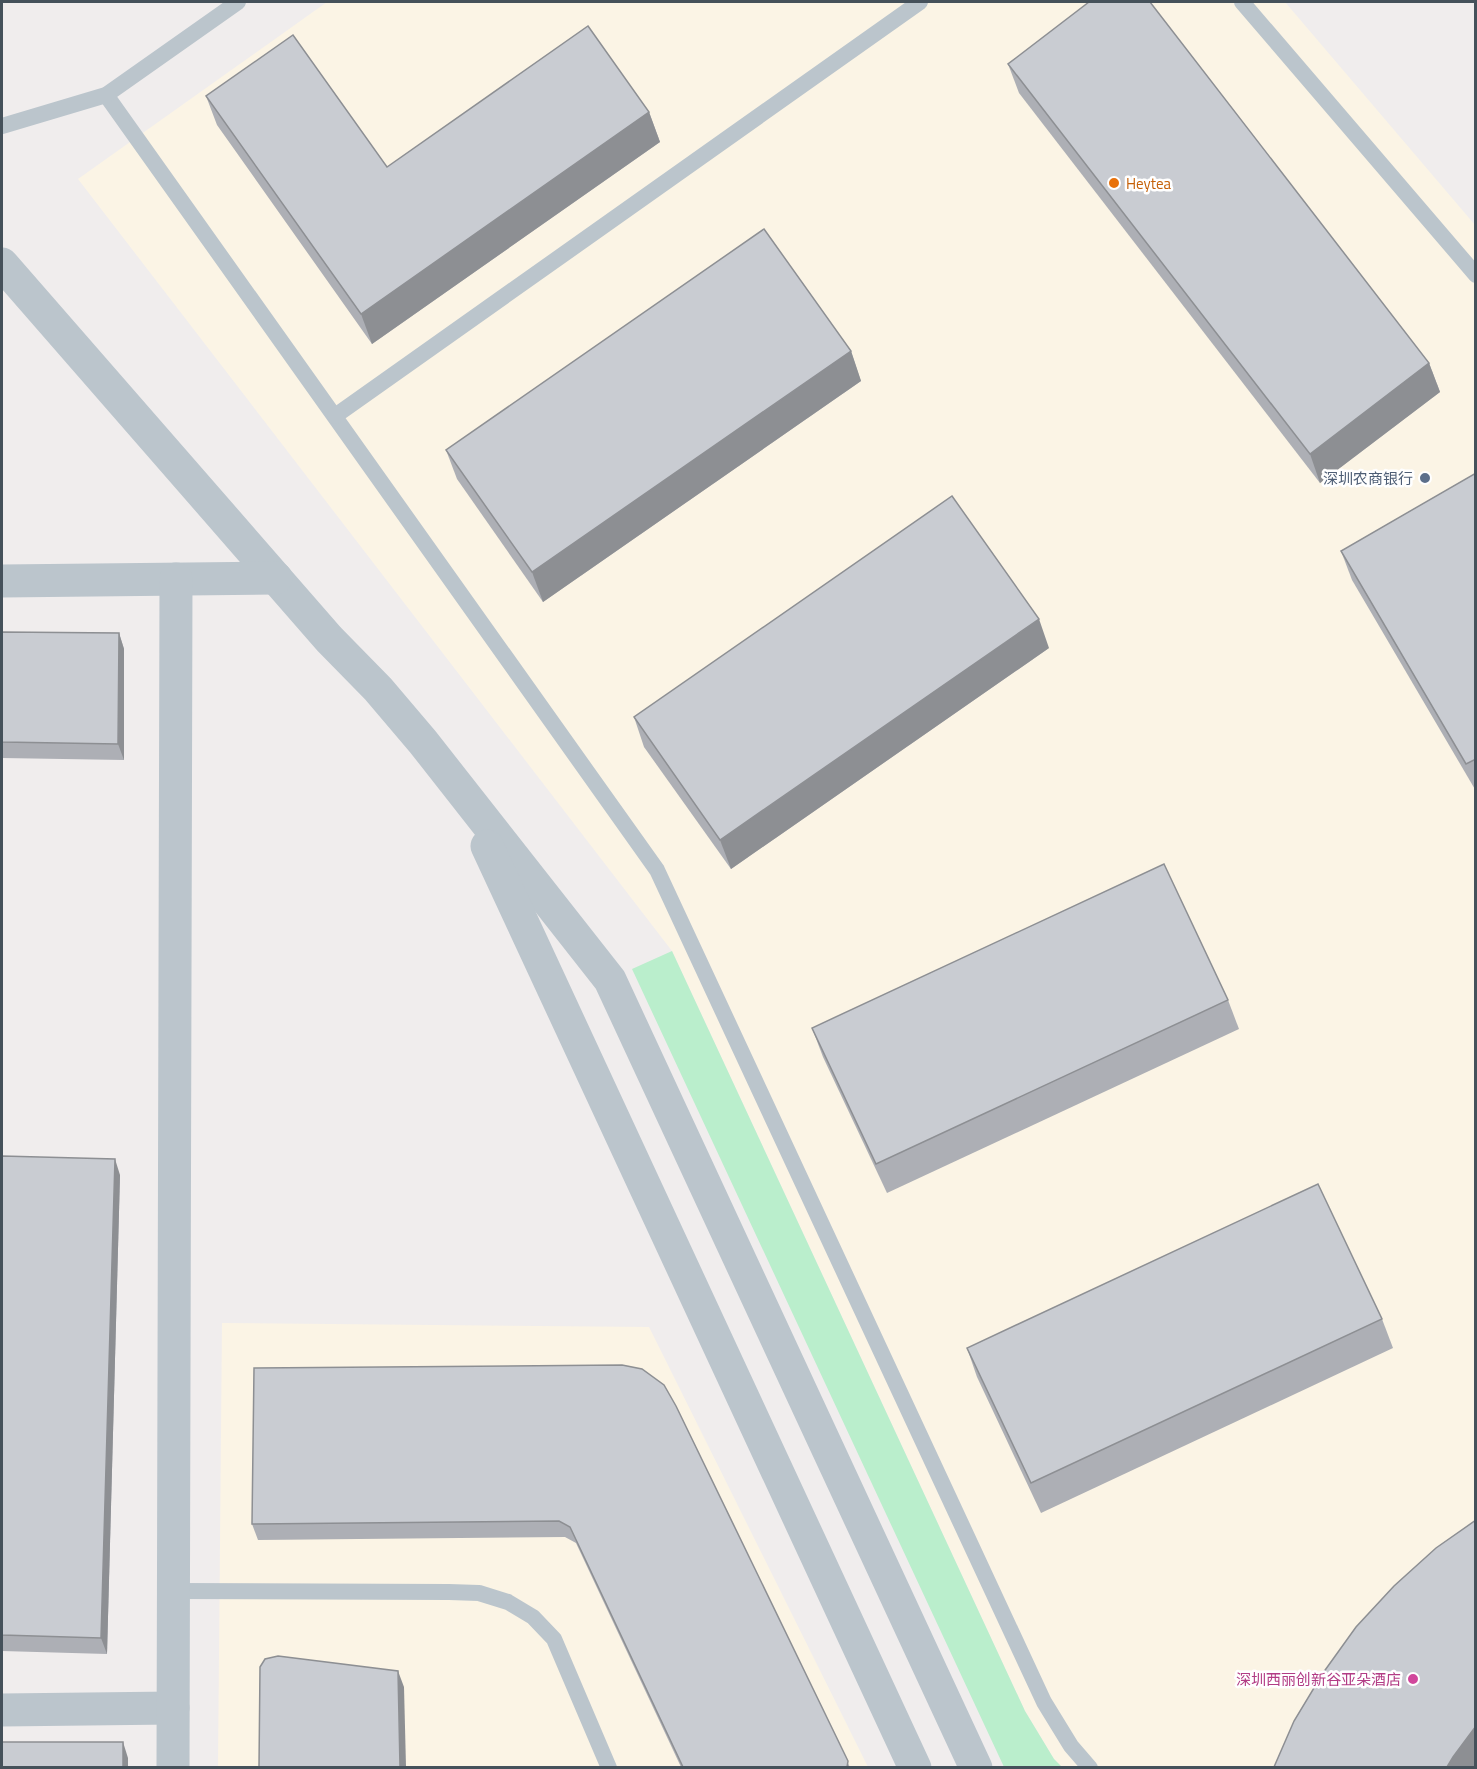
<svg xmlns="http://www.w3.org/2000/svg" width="1477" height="1769" font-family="'Titillium Web','Noto Sans SC',sans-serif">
<rect width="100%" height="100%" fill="#f0eded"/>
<g fill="#fbf4e5">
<path d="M 327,2 L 1285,2 L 1475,225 L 1475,1767 L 1062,1768 L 1054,1759 L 1025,1711 L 672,951 L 78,179 Z"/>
<path d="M 222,1323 L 649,1327 L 868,1767 L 218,1768 Z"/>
</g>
<path fill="#baeecc" d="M 672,951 L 1025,1711 L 1054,1759 L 1062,1767 L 1004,1767 L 632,969 Z"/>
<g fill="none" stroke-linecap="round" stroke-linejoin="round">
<g stroke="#bbc5cc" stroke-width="16">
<path d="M 1242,2 L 1476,275"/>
<path d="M 106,95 L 657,870 L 1044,1702 L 1071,1746 L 1090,1768"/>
<path d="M 2,126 L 106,95 L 238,2"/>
<path d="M 335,416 L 920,2"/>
<path d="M 174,1591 L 449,1592 L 479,1593 L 508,1602 L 533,1617 L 554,1639 L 609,1768"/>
</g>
<g stroke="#bbc5cc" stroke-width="33">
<path d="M 2,264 L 329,639 L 378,689 L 423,742 L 610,980 L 976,1768"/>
<path d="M 2,581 L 276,578"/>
<path d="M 487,846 L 915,1768"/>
<path d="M 2,1710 L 173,1708"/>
<path d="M 173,1768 L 176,579"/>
</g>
</g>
<g fill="#adafb5">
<path d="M 1008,64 L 1429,363 L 1440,392 L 1320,483 L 1019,93 Z"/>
<path d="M 206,96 L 387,167 L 649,112 L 660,142 L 372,344 L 217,125 Z"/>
<path d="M 851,351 L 861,381 L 543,602 L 457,479 L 446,450 Z"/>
<path d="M 1476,473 L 1476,791 L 1352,580 L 1341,551 Z"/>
<path d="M 2,632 L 119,633 L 124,649 L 124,760 L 2,758 Z"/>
<path d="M 1049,648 L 731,869 L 644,747 L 634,717 Z"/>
<path d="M 1228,1000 L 1239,1029 L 887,1193 L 823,1057 L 812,1028 Z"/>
<path d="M 2,1156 L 120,1175 L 107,1654 L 2,1651 Z"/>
<path d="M 1382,1319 L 1393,1348 L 1041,1513 L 977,1377 L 967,1348 Z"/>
<path d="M 622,1365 L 850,1767 L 681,1767 L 576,1543 L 565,1537 L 258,1540 L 252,1524 Z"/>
</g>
<g fill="#8d8f93">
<path d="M 649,112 L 660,142 L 372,344 L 361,314 Z"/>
<path d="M 851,351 L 861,381 L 543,602 L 532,572 Z"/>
<path d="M 1429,363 L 1440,392 L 1320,483 L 1310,454 Z"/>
<path d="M 1039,619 L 1049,648 L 731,869 L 720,840 Z"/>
<path d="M 119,633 L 124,649 L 124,760 L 118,744 Z"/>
<path d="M 115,1159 L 120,1175 L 107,1654 L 101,1638 Z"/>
<path d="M 398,1671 L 404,1687 L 406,1767 L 400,1767 Z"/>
<path d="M 1476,1726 L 1476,1767 L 1447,1767 L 1453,1757 Z"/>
<path d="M 123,1742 L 128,1758 L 128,1767 L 123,1767 Z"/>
</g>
<g fill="#c9ccd2" stroke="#8d8f93" stroke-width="1.5">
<path d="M 1089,2 L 1150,2 L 1429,363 L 1310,454 L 1008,64 Z"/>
<path d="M 588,26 L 649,112 L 361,314 L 206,96 L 293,35 L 387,167 Z"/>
<path d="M 764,229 L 851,351 L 532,572 L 446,450 Z"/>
<path d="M 1476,473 L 1476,759 L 1466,764 L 1341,551 Z"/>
<path d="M 952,496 L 1039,619 L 720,840 L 634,717 Z"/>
<path d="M 2,632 L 119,633 L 118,744 L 2,742 Z"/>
<path d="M 1164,864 L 1228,1000 L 876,1164 L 812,1028 Z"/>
<path d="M 2,1156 L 115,1159 L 101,1638 L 2,1635 Z"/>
<path d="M 1318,1184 L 1382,1319 L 1031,1483 L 967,1348 Z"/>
<path d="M 622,1365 L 642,1369 L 664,1385 L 676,1406 L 848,1761 L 847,1767 L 683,1767 L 570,1527 L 559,1521 L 252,1524 L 254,1368 Z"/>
<path d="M 1476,1520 L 1476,1726 L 1453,1757 L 1447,1767 L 1274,1767 L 1294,1721 L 1323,1673 L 1356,1627 L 1394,1586 L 1436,1548 Z"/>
<path d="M 278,1656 L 398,1671 L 400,1767 L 259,1767 L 260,1667 L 265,1659 Z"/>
<rect x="2" y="1742" width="121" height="25"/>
</g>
<circle fill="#e8710a" stroke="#fff" stroke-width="2" cx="1114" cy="183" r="6"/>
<circle fill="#5c6f8a" stroke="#fff" stroke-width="2" cx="1425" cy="478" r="6"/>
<circle fill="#d1479c" stroke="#fff" stroke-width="2" cx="1413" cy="1679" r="6"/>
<g text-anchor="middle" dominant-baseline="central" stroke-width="5" stroke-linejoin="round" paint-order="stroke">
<g font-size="15" fill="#c56008" stroke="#fff" text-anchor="start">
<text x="1126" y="183">Heytea</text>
</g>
<g font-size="15" fill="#4e5e75" stroke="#fff" text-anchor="end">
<text x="1413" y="478">深圳农商银行</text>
</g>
<g font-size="15" fill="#b23c85" stroke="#fff" text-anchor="end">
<text x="1401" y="1679">深圳西丽创新谷亚朵酒店</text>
</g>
</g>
<rect width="1477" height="1769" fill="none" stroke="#45515a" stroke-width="6"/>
</svg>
